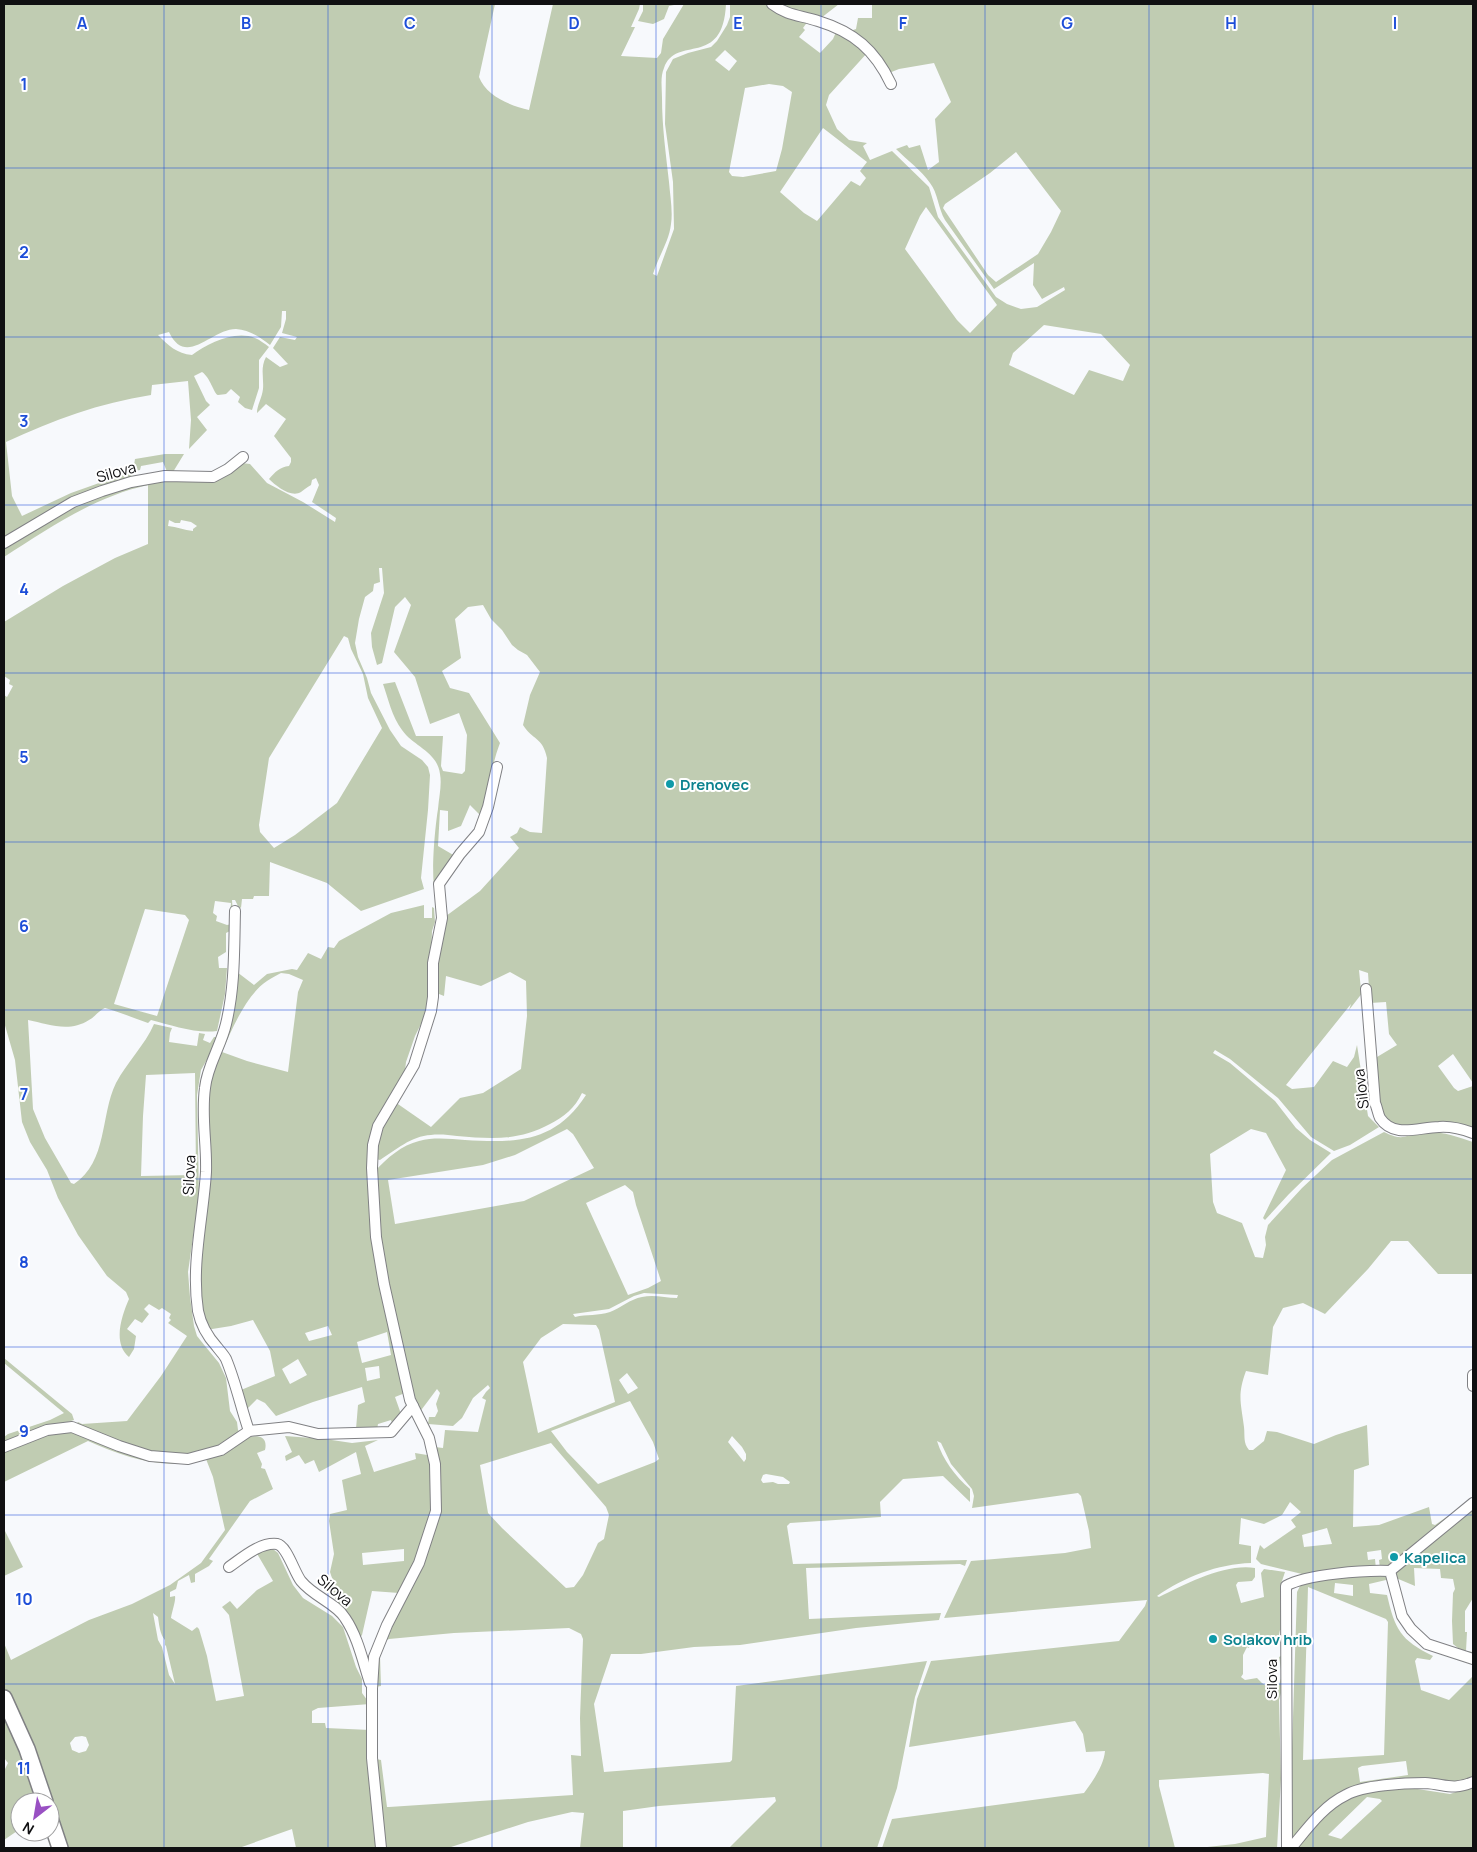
<svg xmlns="http://www.w3.org/2000/svg" width="1477" height="1852" font-family="Manrope,sans-serif">
<rect width="100%" height="100%" fill="#f7f9fc"/>
<g fill="#c0ccb2" fill-rule="evenodd">
<path d="M 4,4 L 495,4 L 479,77 C 486,96 511,106 529,110 L 553,4 L 640,4 L 639,9 L 631,27 L 635,27 L 621,56 L 657,58 L 661,53 L 663,39 L 684,4 L 726,4 C 723,69 676,34 664,68 C 660,77 662,88 662,98 C 662,127 666,154 669,182 C 670,195 673,211 671,224 C 669,242 658,257 653,274 L 657,276 L 674,229 L 673,182 L 665,124 L 666,72 L 673,59 L 688,53 L 711,47 L 717,41 L 727,25 L 730,17 L 730,4 L 768,4 L 789,16 L 808,21 L 803,28 L 805,30 L 799,37 L 820,53 L 833,39 L 836,32 L 839,31 L 857,40 L 868,52 L 829,95 L 826,105 L 837,129 L 849,140 L 867,143 L 863,146 L 870,160 L 892,151 L 929,187 L 938,217 L 996,297 L 1007,304 L 1021,309 L 1037,307 L 1065,290 L 1064,287 L 1042,299 L 1033,285 L 1034,263 L 994,289 L 945,220 C 938,208 938,193 930,183 C 921,170 907,160 896,149 L 907,145 L 909,148 L 920,145 L 928,170 L 939,162 L 935,119 L 951,102 L 934,63 L 899,69 L 889,73 C 877,57 866,42 850,31 L 856,29 L 858,18 L 872,18 L 872,4 L 1473,4 L 1473,1083 L 1453,1054 L 1438,1066 L 1454,1088 L 1458,1091 L 1473,1086 L 1473,1131 C 1464,1128 1456,1125 1447,1125 C 1426,1124 1409,1135 1390,1123 C 1383,1119 1379,1112 1378,1104 C 1376,1089 1378,1073 1377,1057 L 1397,1045 L 1389,1034 L 1386,1002 L 1370,1003 L 1368,973 L 1359,970 L 1361,990 L 1363,992 L 1349,1010 L 1351,1004 L 1286,1085 L 1292,1089 L 1314,1087 L 1333,1061 L 1347,1067 L 1354,1057 L 1357,1045 L 1368,1116 L 1379,1127 L 1350,1145 L 1334,1151 L 1311,1137 L 1278,1098 L 1230,1059 L 1215,1050 L 1213,1053 L 1230,1063 L 1275,1101 L 1296,1128 L 1310,1140 L 1331,1153 L 1289,1194 L 1265,1220 L 1263,1218 L 1286,1170 L 1266,1133 L 1251,1129 L 1210,1154 L 1213,1202 L 1217,1213 L 1242,1223 L 1255,1257 L 1263,1258 L 1266,1245 L 1265,1237 L 1268,1225 L 1302,1188 L 1332,1160 L 1384,1132 C 1404,1142 1404,1135 1422,1132 C 1437,1130 1460,1137 1473,1142 L 1473,1274 L 1438,1274 L 1408,1241 L 1391,1241 L 1368,1269 L 1325,1314 L 1303,1303 L 1283,1308 L 1273,1327 L 1268,1375 L 1246,1371 C 1237,1395 1241,1403 1244,1427 C 1245,1436 1243,1443 1249,1450 L 1253,1450 L 1264,1441 L 1267,1431 L 1277,1432 L 1314,1444 L 1336,1435 L 1367,1425 L 1369,1465 L 1354,1470 L 1353,1527 L 1379,1525 L 1429,1507 L 1432,1524 L 1435,1525 L 1458,1509 L 1464,1510 C 1442,1528 1407,1562 1380,1569 L 1379,1560 L 1382,1559 L 1381,1550 L 1367,1552 L 1368,1560 L 1375,1559 L 1376,1569 L 1302,1574 L 1261,1564 L 1256,1559 L 1260,1545 L 1264,1549 L 1296,1527 L 1291,1520 L 1301,1512 L 1290,1502 L 1282,1515 L 1264,1524 L 1241,1518 L 1239,1544 L 1251,1546 L 1251,1563 C 1218,1564 1184,1577 1157,1596 L 1159,1597 C 1185,1584 1226,1563 1255,1568 L 1255,1577 L 1252,1581 L 1238,1582 L 1236,1585 L 1241,1603 L 1264,1597 L 1261,1573 L 1264,1569 L 1285,1572 L 1281,1584 L 1283,1636 L 1279,1643 L 1282,1630 L 1280,1630 L 1278,1639 L 1250,1639 L 1249,1648 L 1247,1647 L 1243,1655 L 1243,1674 L 1241,1677 L 1245,1680 L 1257,1678 L 1262,1683 L 1273,1690 L 1278,1688 L 1282,1675 L 1279,1657 L 1285,1654 L 1285,1679 L 1279,1700 L 1281,1779 L 1277,1848 L 1198,1848 L 1235,1844 L 1266,1837 L 1269,1774 L 1263,1773 L 1159,1780 L 1159,1786 L 1175,1848 L 882,1848 L 892,1819 L 1084,1793 C 1093,1781 1104,1765 1105,1751 L 1086,1752 L 1083,1734 L 1075,1721 L 909,1747 L 917,1699 L 931,1661 L 1119,1641 L 1145,1606 L 1147,1600 L 944,1618 L 971,1561 L 1065,1553 L 1091,1548 L 1089,1531 L 1081,1496 L 1078,1493 L 972,1508 L 974,1496 L 972,1489 L 951,1464 L 941,1443 L 937,1441 C 943,1460 955,1476 970,1489 L 970,1502 L 943,1476 L 903,1479 L 880,1502 L 881,1517 L 790,1523 L 787,1526 L 793,1564 L 967,1560 L 965,1566 L 960,1564 L 806,1568 L 809,1619 L 941,1613 L 939,1620 L 856,1628 L 740,1645 L 694,1647 L 641,1654 L 611,1654 L 594,1704 L 604,1772 L 730,1762 L 732,1760 L 736,1686 L 927,1661 L 915,1697 L 897,1788 L 877,1848 L 729,1848 L 776,1801 L 775,1797 L 659,1806 L 623,1811 L 623,1848 L 580,1848 L 584,1813 L 572,1812 L 528,1822 L 448,1848 L 384,1848 L 376,1759 L 381,1760 L 387,1807 L 389,1807 L 573,1795 L 571,1755 L 581,1756 L 580,1718 L 583,1639 L 581,1634 L 569,1628 L 454,1633 L 389,1639 L 385,1641 L 380,1656 L 381,1686 L 375,1687 L 375,1667 L 384,1640 L 397,1617 L 412,1585 L 439,1512 L 439,1475 L 435,1447 L 443,1448 L 445,1430 L 478,1432 L 486,1400 L 482,1398 L 486,1392 L 490,1388 L 488,1385 L 473,1398 L 462,1418 L 453,1426 L 428,1424 L 429,1417 L 435,1417 L 438,1411 L 436,1404 L 440,1393 L 437,1389 L 419,1413 L 412,1399 L 405,1371 L 382,1261 L 376,1205 L 375,1171 C 387,1158 402,1145 419,1141 C 434,1137 450,1139 465,1140 C 516,1143 555,1143 586,1095 L 582,1093 C 575,1108 564,1117 550,1124 C 518,1141 492,1139 457,1136 C 449,1135 439,1134 431,1135 C 411,1136 396,1150 380,1160 L 376,1159 C 377,1137 381,1120 395,1102 L 431,1127 L 460,1098 L 483,1093 L 521,1069 L 527,1016 L 526,981 L 510,972 L 481,986 L 446,976 L 444,996 L 439,994 L 436,989 L 437,948 L 446,916 L 480,891 L 519,848 L 510,837 L 517,833 L 520,827 L 530,832 L 542,833 L 547,758 C 543,737 532,740 523,725 L 530,695 L 540,672 L 527,655 L 518,650 L 512,645 L 502,630 L 491,619 L 483,605 L 468,607 L 455,619 L 461,658 L 442,671 L 450,688 L 469,693 L 500,743 C 491,766 489,792 481,816 L 470,805 L 461,826 L 448,831 L 448,811 L 440,810 L 438,846 L 455,856 C 446,869 439,879 438,895 L 436,896 C 430,880 435,827 438,809 C 439,797 442,785 440,774 C 437,751 414,747 402,730 C 392,717 388,698 383,684 L 395,682 L 416,736 L 443,736 L 441,766 L 443,771 L 462,774 L 465,771 L 467,735 L 459,713 L 430,724 L 415,677 L 394,652 L 411,605 L 405,597 L 395,607 L 382,663 L 377,665 L 372,647 L 371,633 L 384,593 L 382,568 L 379,568 L 380,582 L 374,584 L 373,591 L 365,597 L 359,619 L 355,643 L 358,657 L 367,678 L 371,693 L 390,730 L 401,746 L 422,760 L 428,767 L 430,775 L 428,810 L 421,878 L 424,889 L 361,911 L 327,883 L 270,862 L 269,896 L 254,896 L 253,899 L 242,899 L 241,908 L 238,906 L 235,900 L 232,900 L 233,914 L 230,913 L 231,903 L 215,901 L 213,913 L 217,916 L 216,921 L 227,925 L 232,924 L 232,930 L 226,933 L 226,952 L 218,957 L 219,968 L 227,968 L 225,994 L 217,1031 C 196,1034 171,1025 151,1020 L 148,1023 C 133,1018 120,1012 105,1008 C 98,1011 95,1017 89,1020 C 69,1033 48,1024 28,1020 L 33,1109 L 45,1138 L 71,1183 L 74,1184 C 108,1161 100,1116 116,1083 C 127,1062 145,1045 154,1024 L 172,1028 L 170,1033 L 169,1042 L 197,1046 L 199,1033 L 205,1034 L 203,1040 L 210,1043 L 214,1037 L 217,1037 L 213,1049 L 201,1070 L 197,1095 L 199,1196 L 188,1272 L 190,1297 L 194,1326 L 197,1336 L 205,1346 L 219,1363 L 226,1378 L 230,1411 L 237,1422 L 238,1430 L 243,1435 C 195,1466 165,1462 113,1442 C 102,1438 87,1434 78,1427 L 76,1424 L 78,1422 L 82,1424 L 127,1421 L 161,1376 L 187,1336 L 168,1323 L 171,1320 L 169,1318 L 171,1314 L 162,1308 L 159,1310 L 149,1304 L 144,1309 L 149,1314 L 142,1323 L 135,1319 L 127,1329 L 136,1336 L 134,1349 L 129,1357 C 112,1343 122,1315 129,1299 L 126,1292 L 107,1276 L 78,1235 L 58,1198 L 47,1170 L 30,1142 L 22,1122 L 15,1060 L 4,1022 L 4,695 L 7,697 L 13,686 L 9,684 L 10,680 L 4,676 L 4,622 L 63,586 L 115,558 L 148,544 L 148,485 C 94,497 49,528 4,557 L 4,546 C 45,521 85,494 133,483 C 152,478 175,476 194,477 C 202,478 212,481 220,478 C 229,476 236,469 242,463 L 250,464 L 267,483 L 303,502 L 335,522 L 336,518 L 312,502 L 319,485 L 316,478 L 312,480 L 311,485 C 307,487 304,490 301,492 C 291,498 276,486 269,479 C 275,472 280,467 289,466 L 291,462 L 291,458 L 274,436 L 286,419 L 266,404 L 257,413 C 257,405 262,398 263,389 C 264,378 260,368 266,357 L 280,367 L 288,364 L 273,348 L 280,337 L 295,340 L 297,337 L 282,333 L 286,319 L 286,311 L 282,311 L 281,327 L 270,345 C 260,337 249,330 236,329 C 211,329 186,368 169,332 L 158,335 C 168,345 177,354 192,355 C 208,343 235,330 255,338 C 260,340 265,344 269,347 L 259,360 L 259,388 L 252,410 L 245,408 L 238,402 L 240,397 L 231,389 L 226,394 C 224,394 221,395 218,395 C 214,394 210,377 202,372 L 194,376 L 206,401 L 210,405 L 197,417 L 207,430 L 189,449 L 191,420 L 188,381 L 152,385 L 151,395 C 99,403 54,420 6,442 L 12,496 L 22,516 L 71,493 L 133,471 L 135,459 L 165,454 L 184,454 L 173,472 L 168,474 L 163,462 L 141,466 L 140,470 L 135,471 L 132,478 L 87,494 L 59,507 L 4,541 ZM 725,50 L 737,61 L 729,71 L 715,60 ZM 769,84 L 783,86 L 792,92 L 782,149 L 776,171 L 743,177 L 732,176 L 729,172 L 745,88 ZM 823,128 L 867,162 L 860,171 L 866,178 L 860,186 L 851,181 L 817,221 L 804,213 L 780,192 ZM 1016,152 L 1061,211 L 1051,232 L 1038,254 L 996,282 L 988,275 L 943,208 L 945,204 L 990,173 ZM 926,207 L 997,305 L 970,333 L 957,320 L 905,249 L 920,216 ZM 1044,325 L 1101,334 L 1130,365 L 1123,381 L 1089,370 L 1074,395 L 1009,365 L 1013,353 ZM 169,520 L 175,523 L 180,523 L 181,520 L 191,522 L 197,526 L 193,529 L 193,531 C 184,530 177,527 168,526 ZM 344,636 L 348,638 L 351,649 L 363,674 L 368,698 L 382,728 L 337,803 L 295,835 L 274,848 L 260,832 L 259,825 L 269,758 ZM 145,909 L 185,915 L 189,920 L 157,1016 L 114,1004 ZM 195,1073 L 196,1175 L 141,1176 L 143,1116 L 146,1075 ZM 567,1129 L 573,1134 L 594,1168 L 524,1201 L 395,1224 L 388,1180 L 483,1165 L 515,1155 ZM 625,1185 L 633,1192 L 636,1205 L 661,1281 L 648,1288 L 628,1295 L 586,1203 ZM 644,1293 L 678,1295 L 677,1298 C 665,1298 654,1294 642,1297 C 630,1299 621,1308 610,1312 C 598,1316 587,1314 575,1317 L 573,1314 L 609,1309 L 634,1296 ZM 563,1324 L 596,1325 L 599,1330 L 615,1402 L 538,1433 L 523,1362 L 541,1338 ZM 627,1373 L 638,1388 L 628,1394 L 619,1380 ZM 630,1401 L 653,1442 L 659,1459 L 655,1462 L 598,1484 L 567,1452 L 551,1431 ZM 732,1436 L 742,1447 L 746,1454 L 746,1459 L 744,1462 L 728,1442 ZM 551,1443 L 606,1507 L 609,1515 L 604,1539 L 598,1543 L 583,1575 L 574,1587 L 566,1588 L 502,1528 L 488,1513 L 480,1465 ZM 766,1474 L 783,1477 L 790,1482 L 789,1484 L 778,1484 L 773,1482 L 763,1483 L 761,1480 L 763,1475 ZM 1327,1528 L 1332,1544 L 1304,1547 L 1302,1535 Z"/>
<path d="M 643,4 L 679,4 L 669,6 L 664,19 L 653,24 L 638,21 L 643,11 Z"/>
<path d="M 775,4 L 839,4 L 821,18 Z"/>
<path d="M 424,905 L 424,918 L 432,918 L 432,907 L 434,908 L 435,922 L 432,931 L 430,996 L 424,1018 L 415,1036 L 406,1062 L 404,1080 L 387,1106 L 369,1177 L 405,1393 L 395,1397 L 401,1414 L 392,1423 L 391,1420 L 378,1424 L 377,1430 L 356,1429 L 358,1405 L 365,1402 L 362,1387 L 313,1402 L 276,1416 L 265,1403 L 257,1399 L 245,1411 L 241,1390 L 275,1376 L 270,1351 L 253,1320 L 231,1326 L 206,1330 L 199,1300 L 207,1090 L 237,972 L 254,985 L 267,974 L 292,969 L 297,970 L 308,953 L 321,959 L 328,947 L 334,948 L 339,941 L 391,913 ZM 281,973 L 289,974 L 303,980 L 298,992 L 288,1072 L 247,1061 L 222,1052 C 232,1029 246,995 267,981 C 271,978 276,976 281,973 ZM 328,1326 L 332,1335 L 309,1341 L 305,1333 ZM 387,1332 L 391,1355 L 362,1363 L 357,1342 ZM 298,1359 L 307,1375 L 290,1384 L 282,1369 ZM 379,1366 L 380,1378 L 367,1381 L 365,1368 Z"/>
<path d="M 4,1358 L 72,1414 L 74,1420 L 4,1443 L 4,1437 L 8,1434 L 50,1420 L 64,1413 L 4,1363 Z"/>
<path d="M 72,1430 L 172,1461 L 249,1437 C 259,1435 268,1437 265,1450 L 257,1453 L 262,1464 L 261,1468 L 265,1469 L 273,1489 L 250,1501 L 209,1559 L 213,1561 L 209,1566 L 195,1574 L 195,1582 L 191,1583 L 189,1575 L 178,1581 L 176,1589 L 170,1592 L 170,1597 L 175,1596 C 176,1601 172,1611 171,1618 L 192,1631 L 197,1627 L 199,1629 L 207,1656 L 216,1701 L 244,1696 L 229,1615 L 222,1607 L 230,1601 L 237,1609 L 257,1590 L 273,1581 L 256,1552 L 273,1549 L 278,1553 L 293,1585 L 303,1598 L 332,1616 L 343,1627 L 356,1667 L 362,1679 L 362,1693 L 370,1704 L 318,1708 L 312,1711 L 312,1723 L 325,1723 L 326,1728 L 370,1730 L 379,1848 L 296,1848 L 292,1829 L 239,1848 L 64,1848 L 50,1809 L 50,1802 L 14,1709 L 4,1687 L 4,1643 L 11,1660 L 89,1620 L 132,1604 L 170,1585 L 201,1563 L 225,1530 L 213,1477 L 206,1459 C 165,1471 126,1458 88,1441 L 4,1482 L 4,1449 L 26,1439 ZM 153,1613 L 158,1617 C 159,1624 160,1635 165,1640 L 165,1645 L 166,1646 L 175,1684 L 169,1675 L 162,1647 L 158,1640 ZM 82,1736 L 86,1737 L 89,1745 L 86,1751 L 79,1753 L 72,1750 L 70,1743 L 75,1737 Z"/>
<path d="M 285,1436 L 325,1439 L 352,1443 L 378,1440 L 365,1446 L 374,1472 L 416,1459 L 415,1453 L 427,1455 L 433,1459 L 435,1502 L 408,1582 L 399,1593 L 372,1591 L 362,1635 L 358,1640 L 337,1605 L 332,1588 L 326,1580 L 332,1578 L 330,1572 L 334,1554 L 329,1521 L 330,1514 L 347,1510 L 342,1480 L 361,1474 L 356,1452 L 319,1472 L 314,1460 L 305,1464 L 299,1455 L 286,1461 L 285,1456 L 292,1452 ZM 404,1549 L 404,1561 L 363,1565 L 362,1553 Z"/>
<path d="M 1473,1509 L 1473,1598 L 1465,1611 L 1465,1632 L 1467,1632 L 1466,1651 L 1473,1652 L 1473,1657 L 1458,1651 L 1458,1648 L 1453,1644 L 1452,1621 L 1453,1593 L 1455,1589 L 1453,1579 L 1441,1578 L 1440,1569 L 1414,1568 L 1415,1586 L 1396,1578 L 1394,1570 Z"/>
<path d="M 4,1529 L 23,1567 L 4,1576 Z"/>
<path d="M 1386,1575 L 1386,1580 L 1369,1584 L 1370,1593 L 1387,1595 C 1395,1629 1400,1640 1433,1656 L 1430,1660 L 1417,1658 L 1415,1661 L 1421,1690 L 1449,1700 L 1473,1676 L 1473,1782 L 1347,1792 L 1289,1843 L 1297,1592 L 1301,1584 L 1305,1579 ZM 1335,1583 L 1353,1585 L 1353,1596 L 1334,1593 ZM 1308,1587 L 1386,1619 L 1388,1622 L 1384,1755 L 1303,1760 ZM 1406,1761 L 1408,1775 L 1360,1782 L 1358,1768 L 1362,1766 Z"/>
<path d="M 4,1706 L 40,1802 L 20,1802 L 20,1829 L 4,1840 L 4,1771 L 8,1763 L 4,1758 Z"/>
<path d="M 1473,1786 L 1473,1848 L 1294,1848 L 1333,1806 L 1367,1790 L 1411,1788 L 1450,1794 ZM 1367,1797 L 1380,1799 L 1382,1801 L 1341,1839 L 1328,1835 Z"/>
</g>
<g fill="none" stroke-linecap="round" stroke-linejoin="round">
<g stroke="#808184" stroke-width="12">
<g id="street">
<path d="M 772,4 C 788,16 800,15 818,21 C 854,32 875,50 891,84"/>
<path d="M 4,543 L 73,502 L 102,491 L 131,482 L 165,476 L 213,477 L 228,469 L 243,457"/>
<path d="M 235,911 C 234,949 235,987 226,1024 C 221,1046 207,1066 205,1088 C 201,1116 207,1144 206,1172 C 203,1219 191,1264 198,1311 C 201,1326 207,1336 217,1347 C 220,1351 224,1355 226,1359 C 236,1383 241,1408 249,1431"/>
<path d="M 1366,989 L 1375,1103 C 1377,1107 1378,1114 1380,1118 C 1394,1139 1419,1127 1439,1127 C 1451,1126 1462,1129 1473,1133"/>
<path d="M 1473,1375 L 1473,1386"/>
<path d="M 4,1447 L 47,1430 L 72,1427 L 119,1446 L 150,1456 L 188,1459 L 221,1450 L 249,1431 L 289,1427 L 318,1434 L 391,1432 L 413,1406"/>
<path d="M 229,1567 C 242,1558 260,1542 277,1544 C 287,1546 294,1572 301,1581 C 314,1597 336,1603 345,1618 C 358,1637 363,1662 370,1683"/>
<path d="M 1390,1571 L 1473,1503"/>
<path d="M 381,1848 L 372,1758 L 372,1689 L 374,1657 L 387,1625 L 419,1563 L 436,1511 L 435,1464 L 429,1438 L 410,1400 L 384,1284 L 376,1237 L 372,1168 L 373,1145 L 378,1126 L 414,1065 L 431,1011 L 433,997 L 433,963 L 442,918 L 439,884 L 460,854 L 479,832 L 488,807 L 497,767"/>
<path d="M 1287,1848 L 1286,1586 C 1306,1574 1366,1570 1390,1571 L 1402,1616 L 1411,1629 L 1427,1644 L 1473,1659"/>
<path d="M 1291,1848 C 1307,1829 1323,1806 1346,1795 C 1363,1785 1405,1783 1425,1783 C 1445,1784 1452,1791 1473,1782"/>
</g>
</g>
<g stroke="#808184" stroke-width="18">
<g id="secondary">
<path d="M 4,1698 L 27,1749 L 45,1802"/>
<path d="M 50,1818 L 60,1848"/>
</g>
</g>
<use href="#street" stroke="#fff" stroke-width="10"/>
<use href="#secondary" stroke="#fff" stroke-width="15"/>
</g>
<path fill="none" stroke="#1d4ed8" stroke-width="1" stroke-opacity="0.55" d="M 164,4 L 164,1848M 328,4 L 328,1848M 492,4 L 492,1848M 656,4 L 656,1848M 821,4 L 821,1848M 985,4 L 985,1848M 1149,4 L 1149,1848M 1313,4 L 1313,1848M 4,168 L 1473,168M 4,337 L 1473,337M 4,505 L 1473,505M 4,673 L 1473,673M 4,842 L 1473,842M 4,1010 L 1473,1010M 4,1179 L 1473,1179M 4,1347 L 1473,1347M 4,1515 L 1473,1515M 4,1684 L 1473,1684"/>
<g fill="#0f9aa8" stroke="#fff" stroke-width="2">
<circle cx="670" cy="784" r="5"/>
<circle cx="1394" cy="1557" r="5"/>
<circle cx="1213" cy="1639" r="5"/>
</g>
<g text-anchor="middle" dominant-baseline="central" stroke-width="4" stroke-linejoin="round" paint-order="stroke">
<g font-size="15" fill="#101012" stroke="#fff">
<text transform="translate(116 472) rotate(-16)">Silova</text>
<text transform="translate(1361 1089) rotate(-97)">Silova</text>
<text transform="translate(189 1175) rotate(-87)">Silova</text>
<text transform="translate(335 1590) rotate(40)">Silova</text>
<text transform="translate(1271 1679) rotate(-90)">Silova</text>
</g>
<g font-size="15" font-weight="bold" fill="#0d838f" stroke="#fff" text-anchor="start">
<text x="680" y="784">Drenovec</text>
<text x="1404" y="1557">Kapelica</text>
<text x="1223" y="1639">Solakov hrib</text>
</g>
</g>
<g font-size="16" text-anchor="middle" font-weight="bold" fill="#1d4ed8" stroke="#fff" stroke-width="4" stroke-linejoin="round" paint-order="stroke">
<text x="82" y="29">A</text>
<text x="246" y="29">B</text>
<text x="410" y="29">C</text>
<text x="574" y="29">D</text>
<text x="738" y="29">E</text>
<text x="903" y="29">F</text>
<text x="1067" y="29">G</text>
<text x="1231" y="29">H</text>
<text x="1395" y="29">I</text>
<text x="24" y="90">1</text>
<text x="24" y="258">2</text>
<text x="24" y="427">3</text>
<text x="24" y="595">4</text>
<text x="24" y="763">5</text>
<text x="24" y="932">6</text>
<text x="24" y="1100">7</text>
<text x="24" y="1268">8</text>
<text x="24" y="1437">9</text>
<text x="24" y="1605">10</text>
<text x="24" y="1774">11</text>
</g>
<rect width="1477" height="1852" fill="none" stroke="#101012" stroke-width="10"/>
<g transform="translate(35 1817) rotate(211)"><circle r="24" fill="#ffffff" stroke="#9f9fa0"/>
<path d="M0-4L9 19L0 12L-9 19Z" fill="#9950c3"/>
<text y="-8" font-size="14" font-weight="bold" text-anchor="middle" fill="#101012">N</text>
</g>
</svg>
